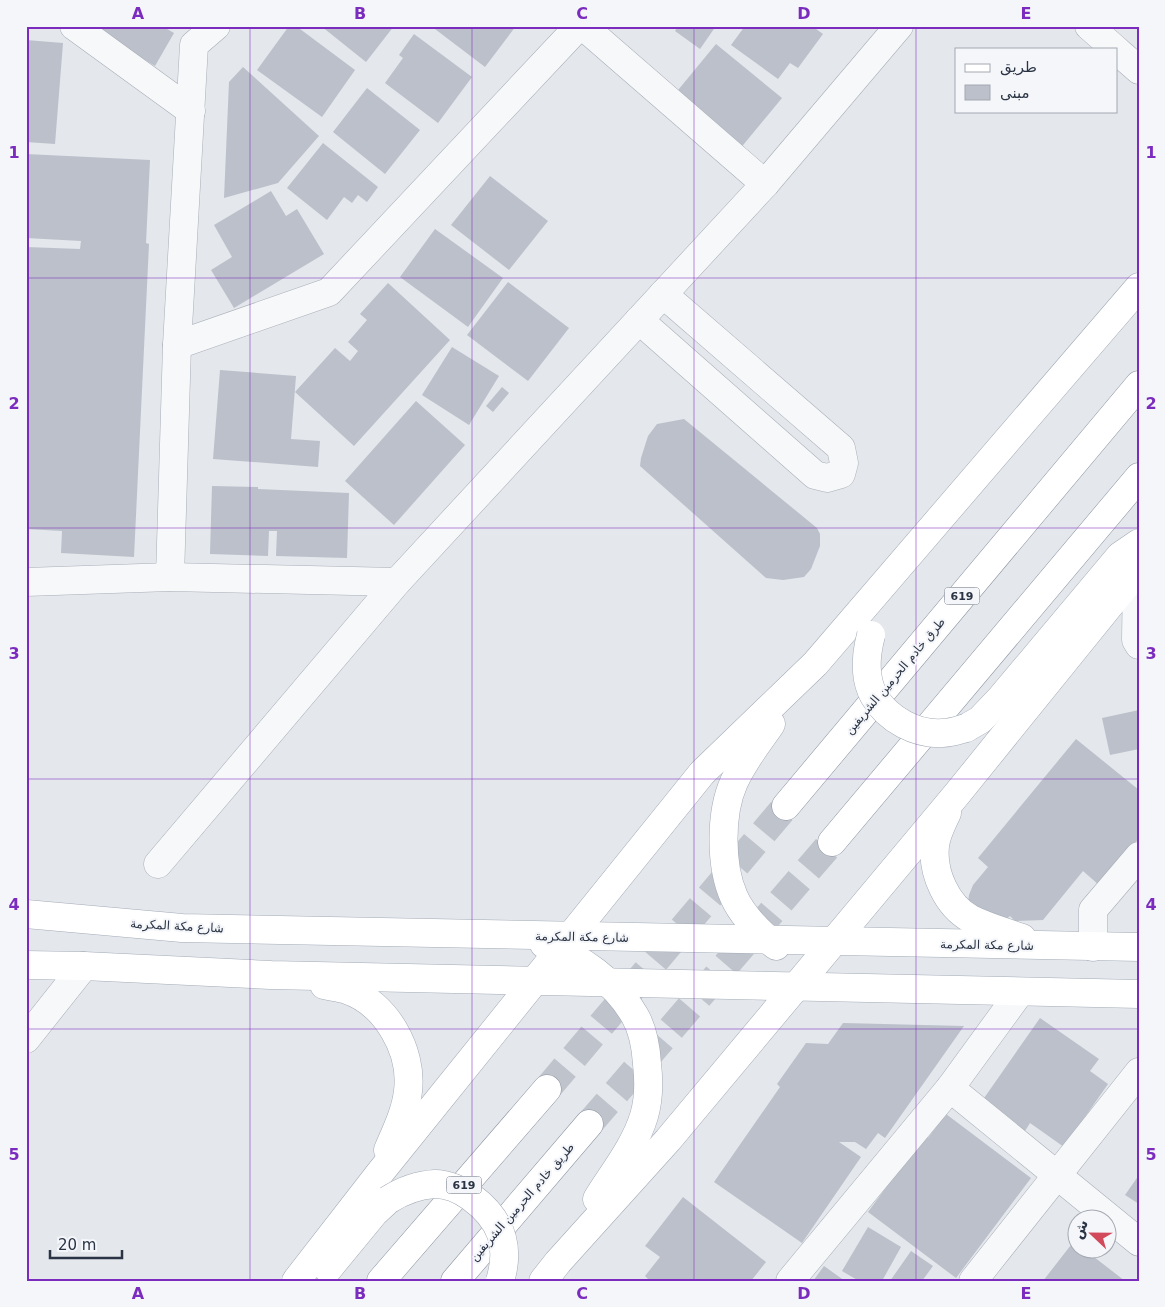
<svg xmlns="http://www.w3.org/2000/svg" width="1165" height="1307" font-family="'DejaVu Sans',Vazirmatn,sans-serif">
<rect width="100%" height="100%" fill="#e4e7ec"/>
<g fill="#bbc0ca">
<path d="M 88,26 L 162,26 L 174,33 L 155,66 Z"/>
<path d="M 289,26 L 296,26 L 355,70 L 322,117 L 257,70 Z"/>
<path d="M 321,26 L 394,26 L 366,62 Z"/>
<path d="M 431,26 L 516,26 L 485,67 Z"/>
<path d="M 678,26 L 716,26 L 700,49 L 675,31 Z"/>
<path d="M 745,26 L 812,26 L 823,34 L 798,68 L 790,63 L 778,79 L 731,45 Z"/>
<path d="M 414,34 L 472,77 L 438,123 L 385,83 L 403,58 L 399,55 Z"/>
<path d="M 26,40 L 63,43 L 55,144 L 26,142 Z"/>
<path d="M 716,44 L 782,98 L 739,150 L 674,95 Z"/>
<path d="M 243,67 L 319,136 L 278,183 L 224,198 L 229,82 Z"/>
<path d="M 367,88 L 420,130 L 385,174 L 333,132 Z"/>
<path d="M 323,143 L 378,187 L 367,202 L 358,195 L 352,203 L 344,197 L 327,220 L 287,188 Z"/>
<path d="M 26,154 L 150,160 L 146,243 L 149,244 L 134,557 L 61,553 L 62,531 L 26,529 L 26,247 L 80,249 L 81,241 L 26,238 Z"/>
<path d="M 490,176 L 548,221 L 509,270 L 451,225 Z"/>
<path d="M 271,191 L 286,216 L 297,209 L 324,254 L 234,308 L 211,270 L 232,257 L 214,225 Z"/>
<path d="M 435,229 L 503,278 L 468,327 L 400,277 Z"/>
<path d="M 508,282 L 569,328 L 528,381 L 467,335 Z"/>
<path d="M 388,283 L 450,340 L 354,446 L 295,392 L 335,348 L 350,361 L 358,351 L 348,342 L 367,320 L 360,314 Z"/>
<path d="M 452,347 L 499,376 L 469,425 L 422,395 Z"/>
<path d="M 220,370 L 296,376 L 291,439 L 320,441 L 318,467 L 213,459 Z"/>
<path d="M 502,387 L 509,393 L 493,412 L 486,406 Z"/>
<path d="M 416,401 L 465,445 L 394,525 L 345,481 Z"/>
<path d="M 684,419 L 817,528 L 820,534 L 820,546 L 811,569 L 804,577 L 783,580 L 766,578 L 640,466 L 641,458 L 648,436 L 657,424 Z"/>
<path d="M 212,486 L 258,487 L 258,489 L 349,493 L 347,558 L 276,556 L 277,531 L 269,531 L 268,556 L 210,554 Z"/>
<path d="M 1139,710 L 1139,749 L 1110,755 L 1102,718 Z"/>
<path d="M 1076,739 L 1139,790 L 1139,838 L 1099,885 L 1083,871 L 1043,920 L 1015,921 L 1010,916 L 1004,921 L 968,903 L 969,895 L 973,885 L 988,867 L 978,858 Z"/>
<path d="M 1040,1018 L 1099,1059 L 1090,1071 L 1108,1084 L 1064,1147 L 1030,1123 L 1025,1131 L 982,1101 Z"/>
<path d="M 843,1023 L 964,1026 L 885,1138 L 878,1133 L 866,1149 L 855,1142 L 839,1142 L 861,1157 L 802,1243 L 714,1182 L 780,1087 L 777,1084 L 806,1043 L 828,1044 Z"/>
<path d="M 946,1114 L 1031,1178 L 956,1278 L 868,1212 L 924,1136 L 928,1138 Z"/>
<path d="M 1139,1175 L 1139,1204 L 1125,1195 Z"/>
<path d="M 683,1197 L 766,1262 L 751,1281 L 650,1281 L 645,1276 L 660,1257 L 645,1246 Z"/>
<path d="M 868,1227 L 901,1247 L 882,1281 L 859,1281 L 842,1271 Z"/>
<path d="M 1074,1241 L 1078,1243 L 1078,1250 L 1085,1250 L 1125,1281 L 1043,1281 Z"/>
<path d="M 911,1251 L 933,1266 L 922,1281 L 890,1281 Z"/>
<path d="M 824,1266 L 845,1281 L 813,1281 Z"/>
</g>
<g fill="none" stroke-linecap="round" stroke-linejoin="round">
<g stroke="#bfc3cb" stroke-width="28" stroke-dasharray="28 14" stroke-linecap="butt">
<path d="M 547,1089 L 786,806"/>
<path d="M 589,1124 L 832,842"/>
</g>
<g stroke="#a9aeb7" stroke-width="29">
<g id="minor">
<path d="M 74,26 L 191,111"/>
<path d="M 583,26 L 765,184"/>
<path d="M 1089,26 L 1115,49"/>
<path d="M 1116,50 L 1139,70"/>
<path d="M 639,320 L 815,475 L 827,478 L 841,474 L 844,463 L 841,448 L 663,294"/>
<path d="M 177,345 L 329,292 L 579,26"/>
<path d="M 1137,571 L 1136,640 L 1139,645"/>
<path d="M 170,577 L 177,345 L 194,45 L 216,26"/>
<path d="M 26,582 L 170,577 L 397,582 L 765,184 L 899,26"/>
<path d="M 158,864 L 397,582"/>
<path d="M 1093,947 L 1093,910 L 1139,856"/>
<path d="M 26,1039 L 84,966"/>
<path d="M 950,1088 L 1139,1242"/>
<path d="M 790,1281 L 950,1088 L 1020,992"/>
<path d="M 973,1281 L 1139,1072"/>
</g>
</g>
<g stroke="#a3abb8" stroke-width="29">
<g id="major">
<path d="M 771,724 C 758,743 744,760 734,782 C 720,813 720,866 734,897 C 743,917 760,933 776,946"/>
<path d="M 966,728 L 980,720 L 1000,699 L 1120,556 L 1139,543"/>
<path d="M 947,813 C 942,823 936,835 935,846 C 932,873 947,906 971,919 C 987,927 1005,932 1022,938"/>
<path d="M 26,914 L 182,928 L 1139,947"/>
<path d="M 544,944 C 580,957 616,982 635,1016 C 643,1030 646,1048 647,1064 C 649,1081 649,1099 644,1116 C 635,1146 613,1173 597,1199"/>
<path d="M 26,965 L 84,966 L 271,975 L 1139,994"/>
<path d="M 324,985 C 331,987 340,987 347,990 C 386,1003 413,1051 408,1091 C 406,1111 396,1131 388,1150"/>
<path d="M 328,1269 L 374,1213 L 388,1200"/>
<path d="M 296,1281 L 379,1174 L 702,773 L 815,664 L 1139,287"/>
<path d="M 543,1281 L 558,1262 L 668,1140 L 957,794 L 1139,569"/>
</g>
</g>
<g stroke="#8b94a3" stroke-width="29">
<g id="highway">
<path d="M 786,806 L 1139,385"/>
<path d="M 832,842 L 1139,477"/>
<path d="M 381,1281 L 547,1089"/>
<path d="M 455,1281 L 589,1124"/>
</g>
</g>
<use href="#minor" stroke="#f7f8fa" stroke-width="28"/>
<use href="#major" stroke="#fff" stroke-width="28"/>
<use href="#highway" stroke="#fff" stroke-width="28"/>
<g stroke="#a3abb8" stroke-width="29" stroke-linecap="butt">
<g id="major-bridge">
<path d="M 871,635 C 866,654 864,678 874,696 C 888,720 917,735 943,733 C 951,733 959,730 966,728"/>
<path d="M 388,1200 C 402,1191 417,1185 435,1184 C 447,1184 461,1190 471,1197 C 501,1219 511,1245 500,1281"/>
</g>
</g>
<use href="#major-bridge" stroke="#fff" stroke-width="28"/>
</g>
<path fill="none" stroke="#7b2cbf" stroke-width="1" stroke-opacity="0.55" d="M 250,26 L 250,1281M 472,26 L 472,1281M 694,26 L 694,1281M 916,26 L 916,1281M 26,278 L 1139,278M 26,528 L 1139,528M 26,779 L 1139,779M 26,1029 L 1139,1029"/>
<g text-anchor="middle" dominant-baseline="central" stroke-width="4" stroke-linejoin="round" paint-order="stroke">
<g fill="#f4f6f9" stroke="#676e7b" stroke-width="1">
<rect x="944.5" y="587.5" width="35" height="17" rx="4"/>
<rect x="446.5" y="1176.5" width="35" height="17" rx="4"/>
</g>
<g font-size="11" font-weight="bold" fill="#2b3445">
<text x="962" y="596">619</text>
<text x="464" y="1185">619</text>
</g>
<g font-size="12" fill="#2b3445" stroke="#f4f6f9">
<text transform="translate(895 676) rotate(-50)">طرق خادم الحرمين الشريفين</text>
<text transform="translate(177 926) rotate(3)">شارع مكة المكرمة</text>
<text transform="translate(582 937) rotate(1)">شارع مكة المكرمة</text>
<text transform="translate(987 945) rotate(1)">شارع مكة المكرمة</text>
<text transform="translate(522 1202) rotate(-49)">طريق خادم الحرمين الشريفين</text>
</g>
</g>
<rect width="1165" height="1307" fill="none" stroke="#f4f6f9" stroke-width="55"/>
<rect x="955" y="48" width="162" height="65" fill="#f4f6f9" stroke="#a4a8b1"/>
<rect x="965" y="64" width="25" height="8" fill="#ffffff" stroke="#a4a8b1"/>
<text x="1000" y="72" font-size="15" fill="#2b3445">طريق</text>
<rect x="965" y="85" width="25" height="15" fill="#bbc0ca" stroke="#a4a8b1"/>
<text x="1000" y="98" font-size="15" fill="#2b3445">مبنى</text>
<g transform="translate(1092 1234) rotate(292)"><circle r="24" fill="#f4f6f9" stroke="#a4a8b1"/>
<path d="M0-4L9 19L0 12L-9 19Z" fill="#d1495b"/>
<text y="-8" font-size="14" font-weight="bold" text-anchor="middle" fill="#2b3445">ش</text>
</g>
<path d="M50 1250v8h72v-8" fill="none" stroke="#2b3445" stroke-width="2.5"/>
<text x="58" y="1250" font-size="15" fill="#2b3445" stroke="#f4f6f9" stroke-width="4" paint-order="stroke">20 m</text>
<rect x="28" y="28" width="1110" height="1252" fill="none" stroke="#7b2cbf" stroke-width="2"/>
<g font-size="16" text-anchor="middle" font-weight="bold" fill="#7b2cbf">
<text x="138" y="19">A</text>
<text x="360" y="19">B</text>
<text x="582" y="19">C</text>
<text x="804" y="19">D</text>
<text x="1026" y="19">E</text>
<text x="14" y="158">1</text>
<text x="1151" y="158">1</text>
<text x="14" y="409">2</text>
<text x="1151" y="409">2</text>
<text x="14" y="659">3</text>
<text x="1151" y="659">3</text>
<text x="14" y="910">4</text>
<text x="1151" y="910">4</text>
<text x="14" y="1160">5</text>
<text x="1151" y="1160">5</text>
<text x="138" y="1299">A</text>
<text x="360" y="1299">B</text>
<text x="582" y="1299">C</text>
<text x="804" y="1299">D</text>
<text x="1026" y="1299">E</text>
</g>
</svg>
